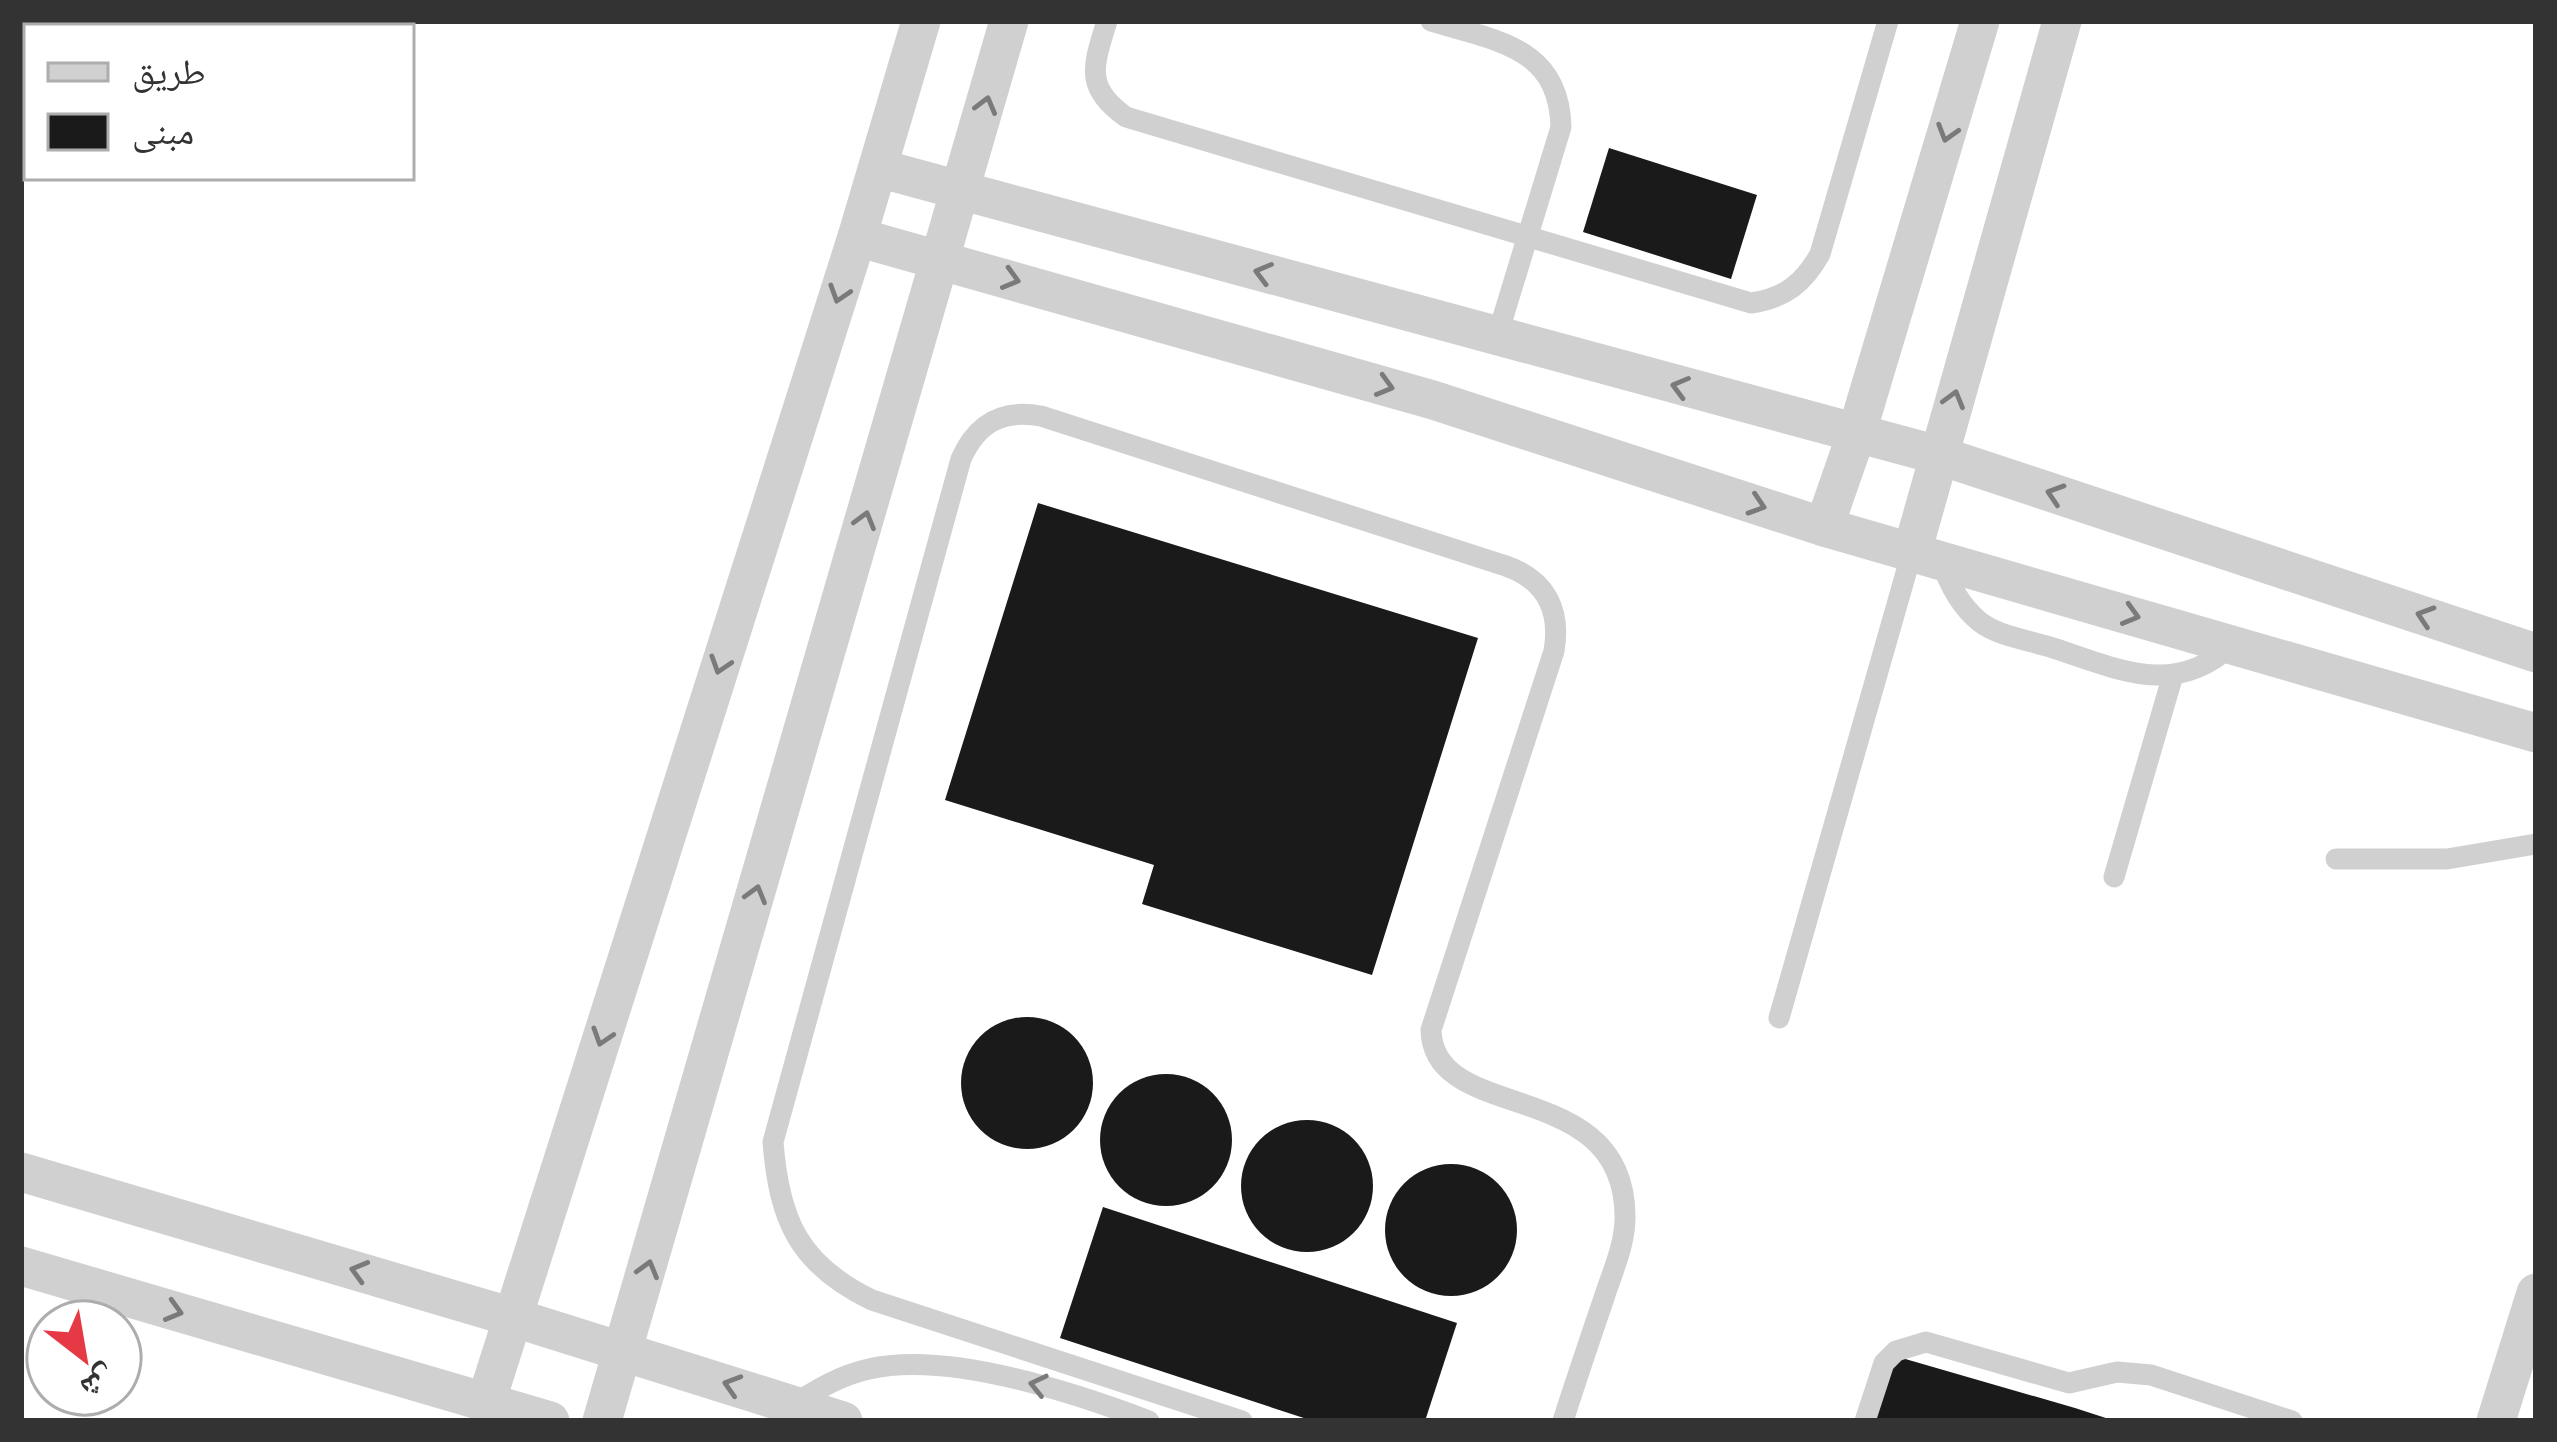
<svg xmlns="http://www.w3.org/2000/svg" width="2557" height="1442" font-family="Arial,'Noto Naskh Arabic',sans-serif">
<rect width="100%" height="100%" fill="#fff"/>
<g fill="#1a1a1a">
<path d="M 1609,148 L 1757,195 L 1731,279 L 1583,232 Z"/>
<path d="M 1038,503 L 1478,638 L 1372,975 L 1142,904 L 1154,865 L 945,800 Z"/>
<circle cx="1027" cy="1083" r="66"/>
<circle cx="1166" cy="1140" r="66"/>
<circle cx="1307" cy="1186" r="66"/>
<circle cx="1451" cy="1230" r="66"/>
<path d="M 1103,1207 L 1457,1323 L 1425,1421 L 1313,1421 L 1060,1338 Z"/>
<path d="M 1895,1356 L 2075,1408 L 2115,1421 L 1875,1421 Z"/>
</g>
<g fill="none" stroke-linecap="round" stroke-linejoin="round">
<g stroke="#d0d0d0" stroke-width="21">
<path d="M 1107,21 C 1094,64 1083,87 1126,117 L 1751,303 C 1785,298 1804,283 1820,254 L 1888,21"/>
<path d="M 1431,21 C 1495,41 1559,46 1561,127 L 1497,337"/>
<path d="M 1941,560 C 1949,585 1960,606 1980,622 C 1998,636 2028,640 2050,647 C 2116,668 2173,699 2232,645"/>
<path d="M 2336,859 L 2447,859 L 2536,844"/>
<path d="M 2114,877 L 2173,675"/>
<path d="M 1779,1018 L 1912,552"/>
<path d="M 794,1404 C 818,1389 841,1375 869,1369 C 948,1351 1075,1393 1149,1421"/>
<path d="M 1242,1421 L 872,1300 C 799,1265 779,1220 773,1142 L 961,459 C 977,423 1002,409 1041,416 L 1506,566 C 1546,580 1561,610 1554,651 L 1431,1030 C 1433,1126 1626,1074 1625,1218 C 1625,1245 1612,1273 1604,1298 C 1590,1339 1576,1380 1563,1421"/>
<path d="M 1865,1421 L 1884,1363 L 1896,1351 L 1926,1342 L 2069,1383 L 2117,1372 L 2151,1375 L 2292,1421"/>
</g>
<g stroke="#d0d0d0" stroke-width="39">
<path d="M 878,168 L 1938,455 L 2536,653"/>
<path d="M 857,237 L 1433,400 L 1824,527 L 2536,733"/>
<path d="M 1824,527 L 1856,435 L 1980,21"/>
<path d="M 1912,552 L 2062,21"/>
<path d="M 21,1172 L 512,1317 L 843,1421"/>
<path d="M 21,1266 L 550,1421"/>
<path d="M 486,1402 L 857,237 L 921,21"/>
<path d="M 602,1421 L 1009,21"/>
<path d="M 2496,1421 L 2536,1293"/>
</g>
</g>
<defs><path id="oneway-chevron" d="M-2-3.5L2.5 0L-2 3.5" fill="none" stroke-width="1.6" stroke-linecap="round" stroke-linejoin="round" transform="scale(3)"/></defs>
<g stroke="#7a7a7a">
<use href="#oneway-chevron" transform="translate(986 105) rotate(-75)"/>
<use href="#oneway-chevron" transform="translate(1947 133) rotate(107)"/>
<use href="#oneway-chevron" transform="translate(1263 273) rotate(-165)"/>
<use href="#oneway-chevron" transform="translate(1011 279) rotate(16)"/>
<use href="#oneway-chevron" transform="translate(839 294) rotate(108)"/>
<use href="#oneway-chevron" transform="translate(1385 386) rotate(16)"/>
<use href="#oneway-chevron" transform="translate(1680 387) rotate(-165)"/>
<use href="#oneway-chevron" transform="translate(1954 399) rotate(-74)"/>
<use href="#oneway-chevron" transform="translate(2055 494) rotate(-162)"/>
<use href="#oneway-chevron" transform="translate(1757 505) rotate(18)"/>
<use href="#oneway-chevron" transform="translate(865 520) rotate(-74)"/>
<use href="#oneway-chevron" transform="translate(2131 615) rotate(16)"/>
<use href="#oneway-chevron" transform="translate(2425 616) rotate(-162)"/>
<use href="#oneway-chevron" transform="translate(720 665) rotate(108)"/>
<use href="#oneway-chevron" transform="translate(756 894) rotate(-74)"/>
<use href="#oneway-chevron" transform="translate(602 1037) rotate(108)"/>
<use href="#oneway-chevron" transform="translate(648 1269) rotate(-74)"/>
<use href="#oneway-chevron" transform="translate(359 1271) rotate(-164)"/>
<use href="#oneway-chevron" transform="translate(174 1311) rotate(16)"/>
<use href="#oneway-chevron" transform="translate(732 1385) rotate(-163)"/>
<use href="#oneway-chevron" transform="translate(1038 1385) rotate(-167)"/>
</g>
<rect width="2557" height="1442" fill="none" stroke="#333333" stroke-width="48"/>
<rect x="24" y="24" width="390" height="156" fill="#ffffff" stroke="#adadad" stroke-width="3"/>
<rect x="48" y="63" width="60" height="18" fill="#d0d0d0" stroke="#adadad" stroke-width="3"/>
<text x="132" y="84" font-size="36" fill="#333333">طريق</text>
<rect x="48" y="114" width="60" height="36" fill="#1a1a1a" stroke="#adadad" stroke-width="3"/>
<text x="132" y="144" font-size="36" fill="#333333">مبنى</text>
<g transform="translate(84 1358) rotate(149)"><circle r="57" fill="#ffffff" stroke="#adadad" stroke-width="3"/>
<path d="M0-9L21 45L0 30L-21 45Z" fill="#e63946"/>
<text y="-18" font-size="33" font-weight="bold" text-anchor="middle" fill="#333333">ش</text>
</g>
</svg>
